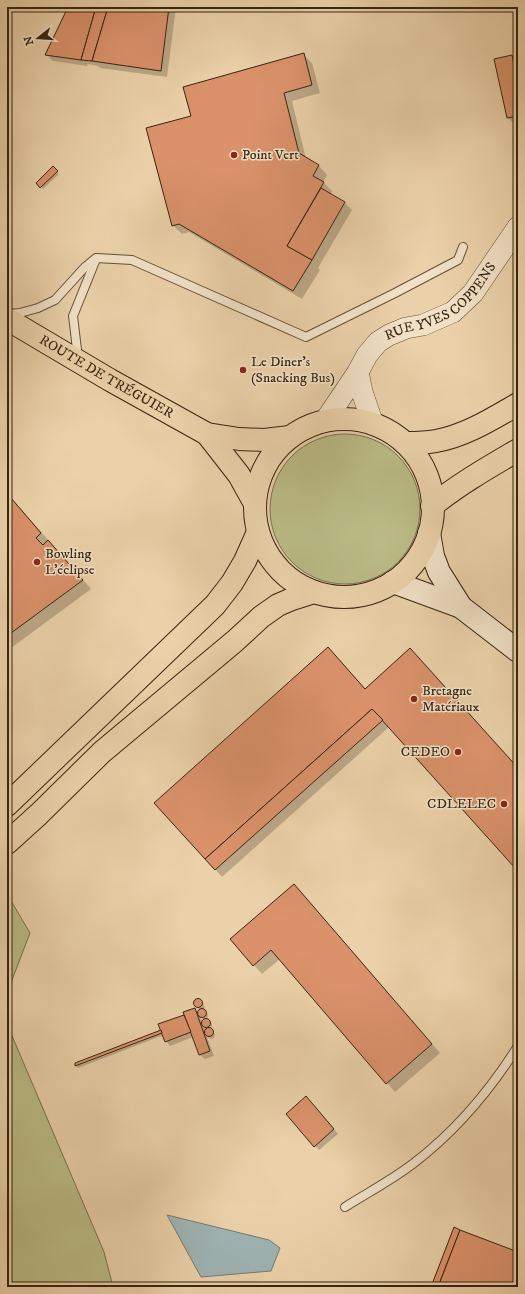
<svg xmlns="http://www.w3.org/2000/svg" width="525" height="1294" font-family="'IM FELL DW Pica',serif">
<rect width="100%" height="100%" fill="#ebd1a9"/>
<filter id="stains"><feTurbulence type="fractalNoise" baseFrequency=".005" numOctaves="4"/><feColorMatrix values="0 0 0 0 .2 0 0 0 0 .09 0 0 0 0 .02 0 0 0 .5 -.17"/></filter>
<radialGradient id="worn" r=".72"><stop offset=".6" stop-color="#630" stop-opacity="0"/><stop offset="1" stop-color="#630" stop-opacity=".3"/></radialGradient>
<g fill="#babb86" stroke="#78704c">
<circle cx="345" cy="509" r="75"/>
<path d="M 7,894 L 30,933 L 7,993 Z"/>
<path d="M 7,1024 L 104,1252 L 113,1287 L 7,1287 Z"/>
</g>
<path fill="#9eb4b4" stroke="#747b73" d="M 167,1215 L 269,1240 L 280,1248 L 271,1271 L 201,1277 Z"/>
<g fill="#0003" fill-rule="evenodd">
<path d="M 69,7 L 176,7 L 167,77 L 100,68 L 98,66 L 88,64 L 87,66 L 53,61 L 47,55 Z"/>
<path d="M 303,54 L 312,63 L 320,93 L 292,101 L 306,159 L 319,166 L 327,175 L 323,182 L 332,191 L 330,195 L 345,203 L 352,210 L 318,268 L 320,270 L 302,299 L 189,232 L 182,234 L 173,225 L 192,116 Z"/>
<path d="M 512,56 L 516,61 L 518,68 L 518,121 L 512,122 L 508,118 Z"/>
<path d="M 53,168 L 59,174 L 43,189 L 38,183 Z"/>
<path d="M 7,503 L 20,508 L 91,589 L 7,651 Z"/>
<path d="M 337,657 L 366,690 L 518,768 L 518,870 L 389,727 L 222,877 L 156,803 Z"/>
<path d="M 302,894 L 440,1053 L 395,1092 L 280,959 L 262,974 L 254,965 Z"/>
<path d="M 196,1000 L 200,1000 L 202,1002 L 205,1007 L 203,1010 L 207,1013 L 208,1016 L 207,1019 L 212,1024 L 212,1026 L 210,1029 L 215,1034 L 214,1038 L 212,1039 L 207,1037 L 214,1056 L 205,1059 L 200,1055 L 193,1037 L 170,1046 L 166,1041 L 164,1035 L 78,1068 L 76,1065 L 160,1031 L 163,1034 L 160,1025 L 185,1015 L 194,1009 L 199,1014 L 200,1010 L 195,1006 ZM 200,1016 L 204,1019 L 202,1022 Z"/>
<path d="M 311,1102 L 338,1134 L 319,1150 L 315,1146 Z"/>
</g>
<g fill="#db926b" stroke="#362512">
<path d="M 68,7 L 96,7 L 81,60 L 45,55 Z"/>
<path d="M 96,7 L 108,7 L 92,61 L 81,60 Z"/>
<path d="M 108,7 L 169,7 L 161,71 L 92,61 Z"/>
<path d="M 304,53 L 312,85 L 284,93 L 299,153 L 319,165 L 313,176 L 324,182 L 287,246 L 312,260 L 293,291 L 179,224 L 172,226 L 146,128 L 191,116 L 183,87 Z"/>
<path d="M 512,55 L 518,82 L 518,116 L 507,118 L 494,59 Z"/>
<path d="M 53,166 L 58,171 L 40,188 L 36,183 Z"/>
<path d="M 321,188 L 345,202 L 312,260 L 287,246 Z"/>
<path d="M 11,498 L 41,533 L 36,538 L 43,545 L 48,540 L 83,580 L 7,636 L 7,502 Z"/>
<path d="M 328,647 L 365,689 L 410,648 L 518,768 L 518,865 L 515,868 L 372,709 L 205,859 L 154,803 Z"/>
<path d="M 372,709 L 383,720 L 215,870 L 205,859 Z"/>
<path d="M 294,884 L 432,1044 L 386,1084 L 271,950 L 253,966 L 230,939 Z"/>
<circle cx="198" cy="1003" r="4.5"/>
<path d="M 195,1008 L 210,1051 L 199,1055 L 183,1012 Z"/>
<circle cx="202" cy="1013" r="4.5"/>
<path d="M 184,1015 L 191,1032 L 165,1042 L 158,1024 Z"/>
<circle cx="206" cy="1023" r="4.5"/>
<circle cx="209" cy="1032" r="4.5"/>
<path d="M 161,1030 L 162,1033 L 75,1066 L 75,1063 Z"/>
<path d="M 306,1096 L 334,1129 L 314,1147 L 286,1114 Z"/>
<path d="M 454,1227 L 460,1230 L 438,1287 L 431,1287 Z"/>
<path d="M 460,1230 L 518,1252 L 518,1287 L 438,1287 Z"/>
</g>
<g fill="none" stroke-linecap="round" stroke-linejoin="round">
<g stroke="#635038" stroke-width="10">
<g id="service">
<path d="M 8,314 L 20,313 L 38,308 L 55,300 L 85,267 L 96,258 L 132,260 L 306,337 L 395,293 L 458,260 L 463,247"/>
<path d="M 78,358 L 73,316 L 96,259"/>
<path d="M 345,1207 C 367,1193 392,1180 414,1163 C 457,1130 489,1092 518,1046"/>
</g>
</g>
<g stroke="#635038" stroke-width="22">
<g id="tertiary">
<path d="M 358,372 L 362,392 L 373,424"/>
<path id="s1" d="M 325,421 L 358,372 L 367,355 L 378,342 L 389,335 L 406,328 L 423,325 L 453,312 L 473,293 L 518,227"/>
</g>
</g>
<g stroke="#362512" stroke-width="24">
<g id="secondary">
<path d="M 429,533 L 433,556 L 439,572 L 461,607"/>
<path d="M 393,582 L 461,607 L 518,651"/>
</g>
</g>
<g stroke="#362512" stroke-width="24">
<g id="primary">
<path id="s2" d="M 7,319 L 110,380 L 207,434 L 239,439 L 264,440 L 290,437"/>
<circle cx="344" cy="508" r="89"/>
<path d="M 207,434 L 239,475 L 255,504"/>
<path d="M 405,443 C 415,443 426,443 436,441 C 465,436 492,419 518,404"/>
<path d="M 432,506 C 459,484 489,467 518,450"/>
<path d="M 7,805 L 215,605 L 232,583 L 245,561 L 258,532"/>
<path d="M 7,843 L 39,814 L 102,752 L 235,641 L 261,617 L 278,605 L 292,599 L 314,592"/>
</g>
</g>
<use href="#service" stroke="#f2e1c7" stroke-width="8"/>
<use href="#tertiary" stroke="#f2e1c7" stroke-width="21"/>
<use href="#secondary" stroke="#f2e1c7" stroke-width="22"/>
<use href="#primary" stroke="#ebd1a9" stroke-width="22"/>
</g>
<g fill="#8f2418" stroke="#f2e1c7" stroke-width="1.5">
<circle cx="234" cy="155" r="4"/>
<circle cx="243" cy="370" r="4"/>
<circle cx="37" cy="562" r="4"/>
<circle cx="414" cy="699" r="4"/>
<circle cx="458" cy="752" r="4"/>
<circle cx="504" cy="804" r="4"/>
</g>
<g text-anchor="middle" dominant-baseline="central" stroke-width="3" stroke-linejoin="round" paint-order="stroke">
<g font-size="14" fill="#362512" stroke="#f2e1c7" text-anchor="start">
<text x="242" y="155">Point Vert</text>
<text x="251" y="362">Le Diner's<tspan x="251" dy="16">(Snacking Bus)</tspan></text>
<text x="45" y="554">Bowling<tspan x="45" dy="16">L'éclipse</tspan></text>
<text x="422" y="691">Bretagne<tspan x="422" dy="16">Matériaux</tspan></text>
<text x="450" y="752" text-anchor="end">CEDEO</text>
<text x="496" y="804" text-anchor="end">CDLELEC</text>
</g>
<g font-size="14" fill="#362512" stroke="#f2e1c7">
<text stroke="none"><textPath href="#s1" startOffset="172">RUE YVES COPPENS</textPath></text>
<text stroke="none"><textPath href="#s2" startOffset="115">ROUTE DE TRÉGUIER</textPath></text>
</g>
</g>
<rect width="525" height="1294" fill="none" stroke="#ebd1a9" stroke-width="24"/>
<rect x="8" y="8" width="509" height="1278" fill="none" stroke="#362512" stroke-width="2"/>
<rect x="12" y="12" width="501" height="1270" fill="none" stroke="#362512"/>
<g transform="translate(38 38) rotate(253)" stroke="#f2e1c7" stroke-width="3" paint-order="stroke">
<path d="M0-3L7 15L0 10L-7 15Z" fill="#362512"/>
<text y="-6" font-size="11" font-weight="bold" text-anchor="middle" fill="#362512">N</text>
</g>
<rect width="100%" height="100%" filter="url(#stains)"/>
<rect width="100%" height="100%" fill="url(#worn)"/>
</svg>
